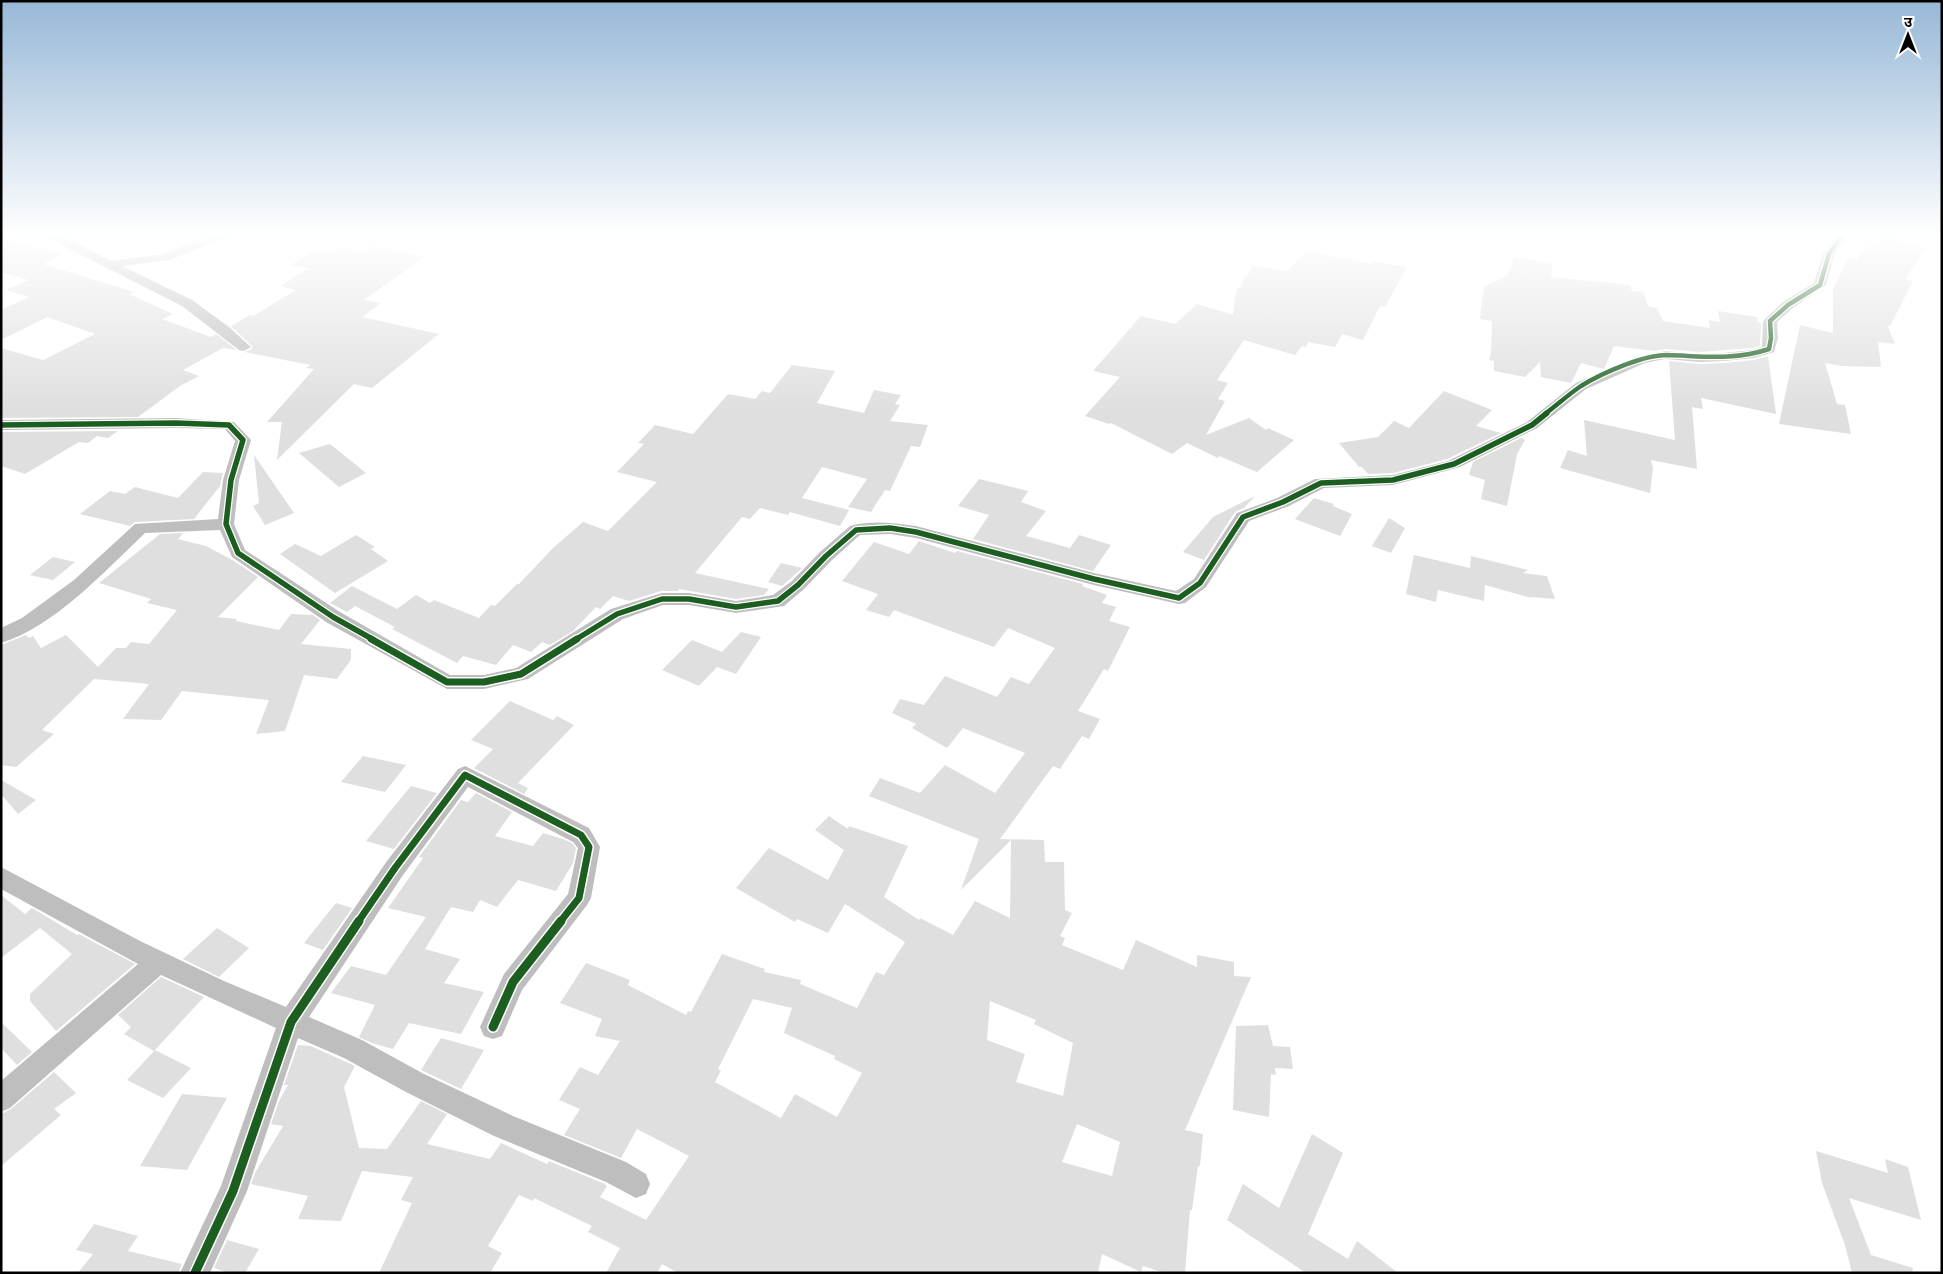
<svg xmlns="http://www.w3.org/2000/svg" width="1943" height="1274" font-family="'DejaVu Sans','Noto Sans Devanagari',sans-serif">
<rect width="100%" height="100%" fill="#fff"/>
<g fill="#dfdfdf" fill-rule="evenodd">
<path d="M 1882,236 L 1926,248 L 1905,279 L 1913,281 L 1890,326 L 1887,325 L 1895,344 L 1878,342 L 1881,367 L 1841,366 L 1825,363 L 1837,404 L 1845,405 L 1851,434 L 1779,424 L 1800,325 L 1833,333 L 1833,289 L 1848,258 L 1857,260 L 1864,248 L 1868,249 L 1871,244 L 1878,246 Z"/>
<path d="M 1,239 L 64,254 L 43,264 L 134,292 L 129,294 L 173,314 L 162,319 L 211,337 L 216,334 L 237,350 L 223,348 L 183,370 L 199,376 L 180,386 L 138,417 L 1,418 L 1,348 L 43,360 L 95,334 L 47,317 L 1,340 L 1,310 L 29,297 L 6,290 L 28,280 L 1,272 Z"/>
<path d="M 372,246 L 424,257 L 364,300 L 381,303 L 362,317 L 439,334 L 372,388 L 354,384 L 277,460 L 282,422 L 267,422 L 314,369 L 306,368 L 310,365 L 245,352 L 252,349 L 252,346 L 231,326 L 250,315 L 253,316 L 296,290 L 280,286 L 309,268 L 290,266 L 312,251 L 330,253 L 341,247 L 363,252 Z"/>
<path d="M 1308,251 L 1372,264 L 1372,261 L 1407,267 L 1385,307 L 1380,306 L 1363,340 L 1342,334 L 1335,347 L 1308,342 L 1306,347 L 1302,346 L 1295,355 L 1244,340 L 1217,380 L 1228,383 L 1218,399 L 1225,401 L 1206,435 L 1249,418 L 1266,430 L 1268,428 L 1294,440 L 1257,472 L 1219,456 L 1218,458 L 1187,443 L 1172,454 L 1111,423 L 1109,424 L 1085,416 L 1120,377 L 1093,371 L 1141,316 L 1175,324 L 1197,304 L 1233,315 L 1235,297 L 1238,287 L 1241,288 L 1245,275 L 1248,275 L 1252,266 L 1287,271 Z"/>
<path d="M 1514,257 L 1552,264 L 1551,277 L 1630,285 L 1632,291 L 1643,292 L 1649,307 L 1657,308 L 1663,321 L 1710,328 L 1709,320 L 1720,322 L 1718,311 L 1757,317 L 1758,322 L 1761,323 L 1760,346 L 1752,348 L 1700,352 L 1665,349 L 1654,351 L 1614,346 L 1604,369 L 1581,363 L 1571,383 L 1541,377 L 1540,362 L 1525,377 L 1494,371 L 1494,361 L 1489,360 L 1491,352 L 1492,321 L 1480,319 L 1484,287 L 1508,275 Z"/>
<path d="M 1768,356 L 1776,414 L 1701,398 L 1703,409 L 1692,407 L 1697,469 L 1651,460 L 1653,468 L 1650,493 L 1560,468 L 1568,450 L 1587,456 L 1584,420 L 1675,440 L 1669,361 L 1700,364 L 1724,363 L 1754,360 Z"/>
<path d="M 792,365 L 835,371 L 817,403 L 864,413 L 874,390 L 901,395 L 895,404 L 900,405 L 890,421 L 928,425 L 920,447 L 911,446 L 890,491 L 885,490 L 871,512 L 848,507 L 867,479 L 822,467 L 802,498 L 849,510 L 840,526 L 790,512 L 788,515 L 760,508 L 750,519 L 742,517 L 695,573 L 769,589 L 764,595 L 736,599 L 679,589 L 678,591 L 661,591 L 629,601 L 613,596 L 600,609 L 596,607 L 573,631 L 550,645 L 542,642 L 531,652 L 513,645 L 496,665 L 463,656 L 457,663 L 392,629 L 395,627 L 355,606 L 347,612 L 330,603 L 352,586 L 397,609 L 416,595 L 430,603 L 434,600 L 479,618 L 491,605 L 495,606 L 517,584 L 519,584 L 553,548 L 583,522 L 608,531 L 657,482 L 617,472 L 644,444 L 638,443 L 655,425 L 693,434 L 728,394 L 755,399 L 762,391 L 770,393 Z"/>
<path d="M 1444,391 L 1492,410 L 1476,426 L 1501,433 L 1447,459 L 1393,473 L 1368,474 L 1362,467 L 1359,467 L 1339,443 L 1378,437 L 1394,421 L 1409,428 Z"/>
<path d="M 118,431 L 108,438 L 97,436 L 88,443 L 79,442 L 25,474 L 1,466 L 1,432 Z"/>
<path d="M 1521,438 L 1525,440 L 1517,454 L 1507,506 L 1481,499 L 1485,480 L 1469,475 L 1473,462 Z"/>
<path d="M 330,444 L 366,473 L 339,487 L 299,453 Z"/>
<path d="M 254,455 L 294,513 L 265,525 L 253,506 L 259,503 Z"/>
<path d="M 203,472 L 223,473 L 220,486 L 194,519 L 135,522 L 130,526 L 80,514 L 110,491 L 125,494 L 135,487 L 178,498 Z"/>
<path d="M 979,479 L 1028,491 L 1021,502 L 1046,511 L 1026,536 L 1070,548 L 1079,535 L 1111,545 L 1093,571 L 973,539 L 989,515 L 958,506 Z"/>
<path d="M 1255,496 L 1244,508 L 1235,512 L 1204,560 L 1183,552 L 1213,517 Z"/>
<path d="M 1314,498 L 1334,504 L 1333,506 L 1352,514 L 1340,536 L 1295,519 Z"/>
<path d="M 1389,518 L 1405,528 L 1391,553 L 1372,546 Z"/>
<path d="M 183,533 L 178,539 L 206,546 L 234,561 L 258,577 L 218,617 L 237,619 L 236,621 L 279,630 L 291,614 L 313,615 L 320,620 L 301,644 L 351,649 L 351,660 L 337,679 L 304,675 L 285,731 L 256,734 L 269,700 L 182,691 L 161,720 L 123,719 L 149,684 L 94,679 L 42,730 L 54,734 L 16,767 L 1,765 L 1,645 L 26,635 L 29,638 L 33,636 L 41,648 L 66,635 L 98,667 L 116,648 L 126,648 L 131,642 L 149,644 L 177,610 L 147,603 L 151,599 L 99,583 L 160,534 Z"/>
<path d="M 356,535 L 375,547 L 371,549 L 388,561 L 335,593 L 280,554 L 295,544 L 321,556 Z"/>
<path d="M 919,541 L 955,553 L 957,551 L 1083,584 L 1082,586 L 1107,595 L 1102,603 L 1116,607 L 1109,621 L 1130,627 L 1108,671 L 1104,669 L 1078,711 L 1100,719 L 1089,739 L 1082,736 L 1060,769 L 1053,766 L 1000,839 L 1044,840 L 1045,862 L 1064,862 L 1065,910 L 1072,913 L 1060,936 L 1065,938 L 1062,945 L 1123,970 L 1136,940 L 1197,967 L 1197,955 L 1234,962 L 1234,976 L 1251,977 L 1185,1130 L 1203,1134 L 1200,1166 L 1198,1166 L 1192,1210 L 1190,1210 L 1185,1273 L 1165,1273 L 1143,1266 L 1141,1272 L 1102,1254 L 1098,1273 L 678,1273 L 662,1264 L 657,1273 L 606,1273 L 620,1248 L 588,1232 L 592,1226 L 534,1198 L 533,1201 L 519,1195 L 488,1246 L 502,1253 L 490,1273 L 379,1273 L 412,1203 L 401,1200 L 413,1177 L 362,1171 L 341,1221 L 298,1219 L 308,1196 L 251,1184 L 256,1171 L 283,1126 L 271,1124 L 279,1101 L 288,1085 L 284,1085 L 298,1045 L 311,1046 L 355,1066 L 344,1087 L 359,1148 L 387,1149 L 421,1101 L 447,1114 L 427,1144 L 490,1159 L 501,1143 L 547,1164 L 549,1161 L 605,1184 L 607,1186 L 600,1197 L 646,1220 L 689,1156 L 637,1129 L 621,1158 L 564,1135 L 580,1109 L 559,1100 L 580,1067 L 598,1075 L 620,1041 L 595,1036 L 602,1019 L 560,1003 L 586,963 L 630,980 L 628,985 L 686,1015 L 688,1011 L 691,1012 L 722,954 L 765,969 L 764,972 L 801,980 L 800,984 L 857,1008 L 876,972 L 884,975 L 905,942 L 845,904 L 828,933 L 797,919 L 795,922 L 736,888 L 769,848 L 828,880 L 844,850 L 815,830 L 829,816 L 848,829 L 849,826 L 908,846 L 884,897 L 919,920 L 920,918 L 953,935 L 975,901 L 1010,918 L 1011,840 L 961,890 L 979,839 L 869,796 L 880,778 L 920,793 L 945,765 L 995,793 L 1025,753 L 963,728 L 947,748 L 912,728 L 916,724 L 892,713 L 900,699 L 924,705 L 945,676 L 997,697 L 1011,677 L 1029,684 L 1055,648 L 1008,628 L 994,647 L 894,610 L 889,617 L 866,610 L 878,594 L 842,581 L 874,542 L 909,554 ZM 753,999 L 792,1008 L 784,1033 L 835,1056 L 834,1059 L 862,1073 L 837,1117 L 795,1094 L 781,1118 L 715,1082 L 721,1070 L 718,1069 ZM 990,1001 L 1036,1020 L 1034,1024 L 1073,1043 L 1063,1096 L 1016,1082 L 1025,1054 L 987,1040 ZM 1077,1124 L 1120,1142 L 1112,1176 L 1062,1162 Z"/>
<path d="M 1414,555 L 1470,568 L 1471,556 L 1528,570 L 1523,573 L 1547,576 L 1555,599 L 1531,597 L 1531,598 L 1485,585 L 1484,601 L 1438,590 L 1436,602 L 1406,594 Z"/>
<path d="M 53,557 L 75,562 L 53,580 L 30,575 Z"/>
<path d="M 781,563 L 802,568 L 782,586 L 768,582 Z"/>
<path d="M 741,632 L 761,637 L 736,674 L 717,667 L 699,686 L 662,670 L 692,640 L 722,652 Z"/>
<path d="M 510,701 L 553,720 L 557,716 L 574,725 L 518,783 L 528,788 L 524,794 L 474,768 L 493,749 L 471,740 Z"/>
<path d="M 363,756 L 406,765 L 385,792 L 341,782 Z"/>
<path d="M 1,780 L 36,800 L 18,814 L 1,794 Z"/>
<path d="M 411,786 L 437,793 L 394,849 L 366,841 Z"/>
<path d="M 476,793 L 512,812 L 495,836 L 533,846 L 543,833 L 563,839 L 572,843 L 576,848 L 573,863 L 556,891 L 518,880 L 497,907 L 480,900 L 473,912 L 451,907 L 425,949 L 460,959 L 444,983 L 484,992 L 461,1034 L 409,1023 L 393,1049 L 372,1043 L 359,1037 L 375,1005 L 331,993 L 351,966 L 386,975 L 426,917 L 388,908 L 423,858 L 419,857 L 461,800 L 468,802 Z"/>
<path d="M 1,895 L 25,914 L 32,908 L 77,935 L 79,934 L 135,964 L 56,1031 L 30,1001 L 30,994 L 72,954 L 40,928 L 1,958 Z"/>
<path d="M 336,903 L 352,908 L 323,950 L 304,943 Z"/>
<path d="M 217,928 L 249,948 L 219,977 L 183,959 Z"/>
<path d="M 161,977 L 204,997 L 154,1051 L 124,1034 L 131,1027 L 118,1015 Z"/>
<path d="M 1,1022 L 32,1052 L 17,1065 L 1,1048 Z"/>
<path d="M 1268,1025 L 1273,1046 L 1290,1047 L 1293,1069 L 1275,1068 L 1276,1075 L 1271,1074 L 1269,1117 L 1233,1110 L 1236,1026 Z"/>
<path d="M 441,1038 L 484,1050 L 461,1089 L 421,1070 Z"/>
<path d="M 155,1050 L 191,1068 L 163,1098 L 127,1080 Z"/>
<path d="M 54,1072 L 76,1093 L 54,1109 L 61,1115 L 1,1166 L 1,1114 L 11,1109 Z"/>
<path d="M 182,1094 L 227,1098 L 187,1170 L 140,1166 Z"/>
<path d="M 1312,1134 L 1343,1153 L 1308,1234 L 1348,1259 L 1357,1241 L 1398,1273 L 1306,1273 L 1227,1220 L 1243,1184 L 1279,1208 Z"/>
<path d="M 1816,1151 L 1888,1173 L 1885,1159 L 1908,1167 L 1921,1220 L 1849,1198 L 1871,1255 L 1913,1268 L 1912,1273 L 1852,1273 L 1845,1245 L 1822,1183 Z"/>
<path d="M 94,1224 L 138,1236 L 128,1251 L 182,1264 L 178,1273 L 78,1273 L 93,1254 L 76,1250 Z"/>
<path d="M 227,1240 L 259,1249 L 245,1273 L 229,1273 L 214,1268 Z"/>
</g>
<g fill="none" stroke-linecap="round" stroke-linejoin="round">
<g fill="#bebebe" fill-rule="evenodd">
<path d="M 38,233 L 59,233 L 111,261 L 164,254 L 216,233 L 233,233 L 231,236 L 169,260 L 122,266 L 192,300 L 229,327 L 251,347 L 244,351 L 239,350 L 182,306 Z"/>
<path d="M 1838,233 L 1850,233 L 1835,254 L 1826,285 L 1793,308 L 1777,322 L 1778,338 L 1774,352 L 1754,358 L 1724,361 L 1700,362 L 1665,359 L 1645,363 L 1586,389 L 1537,428 L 1460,467 L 1393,485 L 1324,488 L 1289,506 L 1249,521 L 1206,587 L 1185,603 L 1179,604 L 1094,585 L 916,538 L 890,534 L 860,535 L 832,560 L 804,589 L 784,606 L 736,613 L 689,605 L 663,605 L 623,619 L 528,679 L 484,689 L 447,689 L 326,622 L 232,557 L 220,530 L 145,533 C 106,570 54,627 1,643 L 1,628 L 22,618 L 74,580 L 135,524 L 218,519 L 223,480 L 235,441 L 225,429 L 176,428 L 1,430 L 1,420 L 176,418 L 234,422 L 251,440 L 239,480 L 234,524 L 245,550 L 340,612 L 450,675 L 484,675 L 516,668 L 611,609 L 662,593 L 689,593 L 736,601 L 773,595 L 792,581 L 820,552 L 850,526 C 871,520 894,523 916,526 L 1094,573 L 1176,591 L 1194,579 L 1237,513 L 1277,498 L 1315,479 L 1393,475 L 1448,461 L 1527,422 L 1576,383 L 1636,357 L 1665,351 L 1700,354 L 1724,353 L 1752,350 L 1762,347 L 1763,321 L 1783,302 L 1814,283 L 1823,254 Z"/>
<path d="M 465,766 L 589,828 L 600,847 L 591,898 L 587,905 L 522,990 L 502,1036 L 493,1039 L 484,1036 L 480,1027 L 504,974 L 568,894 L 578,848 L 573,842 L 468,787 L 403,875 L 309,1017 L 362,1040 L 424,1074 L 513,1116 L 626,1162 L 646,1174 L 650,1184 L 646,1194 L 636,1198 L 606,1182 L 494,1136 L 406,1092 L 344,1058 L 298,1038 L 247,1191 L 210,1273 L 180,1273 L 221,1186 L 276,1028 L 161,975 L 10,1108 L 1,1112 L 1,1081 L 138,964 L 1,889 L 1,867 L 140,941 L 224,981 L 286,1007 L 387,861 L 458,769 Z"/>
</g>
<g stroke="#fff" stroke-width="7">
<path id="cycleway-far3" d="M 1545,414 C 1557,405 1569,394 1581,386 C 1602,373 1643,355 1667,355 C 1703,356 1733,361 1769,349 L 1771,338 L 1770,321 L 1788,305 L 1820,285 L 1829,254 L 1844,233"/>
</g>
<g stroke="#fff" stroke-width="8">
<g id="cycleway-far2">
<path d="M 1,425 L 176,423 L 229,425 L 243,440 L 231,480 L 226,524 L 238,553 L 333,617 L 374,640"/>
<path d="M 575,640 L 617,614 L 662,599 L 689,599 L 736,607 L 778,601 L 798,585 L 826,556 L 856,530 L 890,528 L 916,532 L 1094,579 L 1179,598 L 1200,583 L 1243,517 L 1283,502 L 1321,483 L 1393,480 L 1454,464 L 1532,425 L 1547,413"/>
</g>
</g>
<g stroke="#fff" stroke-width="10">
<g id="cycleway-far1">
<path d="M 371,639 L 447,682 L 484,682 L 521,674 L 577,639"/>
<path d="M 358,922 L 395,868 L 465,775 L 581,835 L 589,847 L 579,898 L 560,922"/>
</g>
</g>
<g stroke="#fff" stroke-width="12">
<g id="cycleway">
<path d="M 493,1027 L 513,982 L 561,921"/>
<path d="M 195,1273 L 233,1191 L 291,1022 L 359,921"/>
</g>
</g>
<use href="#cycleway-far3" stroke="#1b5e20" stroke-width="4.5"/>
<use href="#cycleway-far2" stroke="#1b5e20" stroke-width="5.5"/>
<use href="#cycleway-far1" stroke="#1b5e20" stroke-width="7"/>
<use href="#cycleway" stroke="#1b5e20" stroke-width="9"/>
</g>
<linearGradient id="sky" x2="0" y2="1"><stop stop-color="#97b8d7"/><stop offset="0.57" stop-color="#fff"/><stop offset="1" stop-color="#fff" stop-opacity="0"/></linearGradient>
<rect width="1943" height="412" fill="url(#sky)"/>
<rect width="1943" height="1274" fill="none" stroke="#000000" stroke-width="5"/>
<g transform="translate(1908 35)" stroke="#ffffff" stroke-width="4" paint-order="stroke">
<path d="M0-4L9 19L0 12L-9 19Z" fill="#000000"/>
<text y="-8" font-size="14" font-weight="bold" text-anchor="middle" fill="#000000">उ</text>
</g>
</svg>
